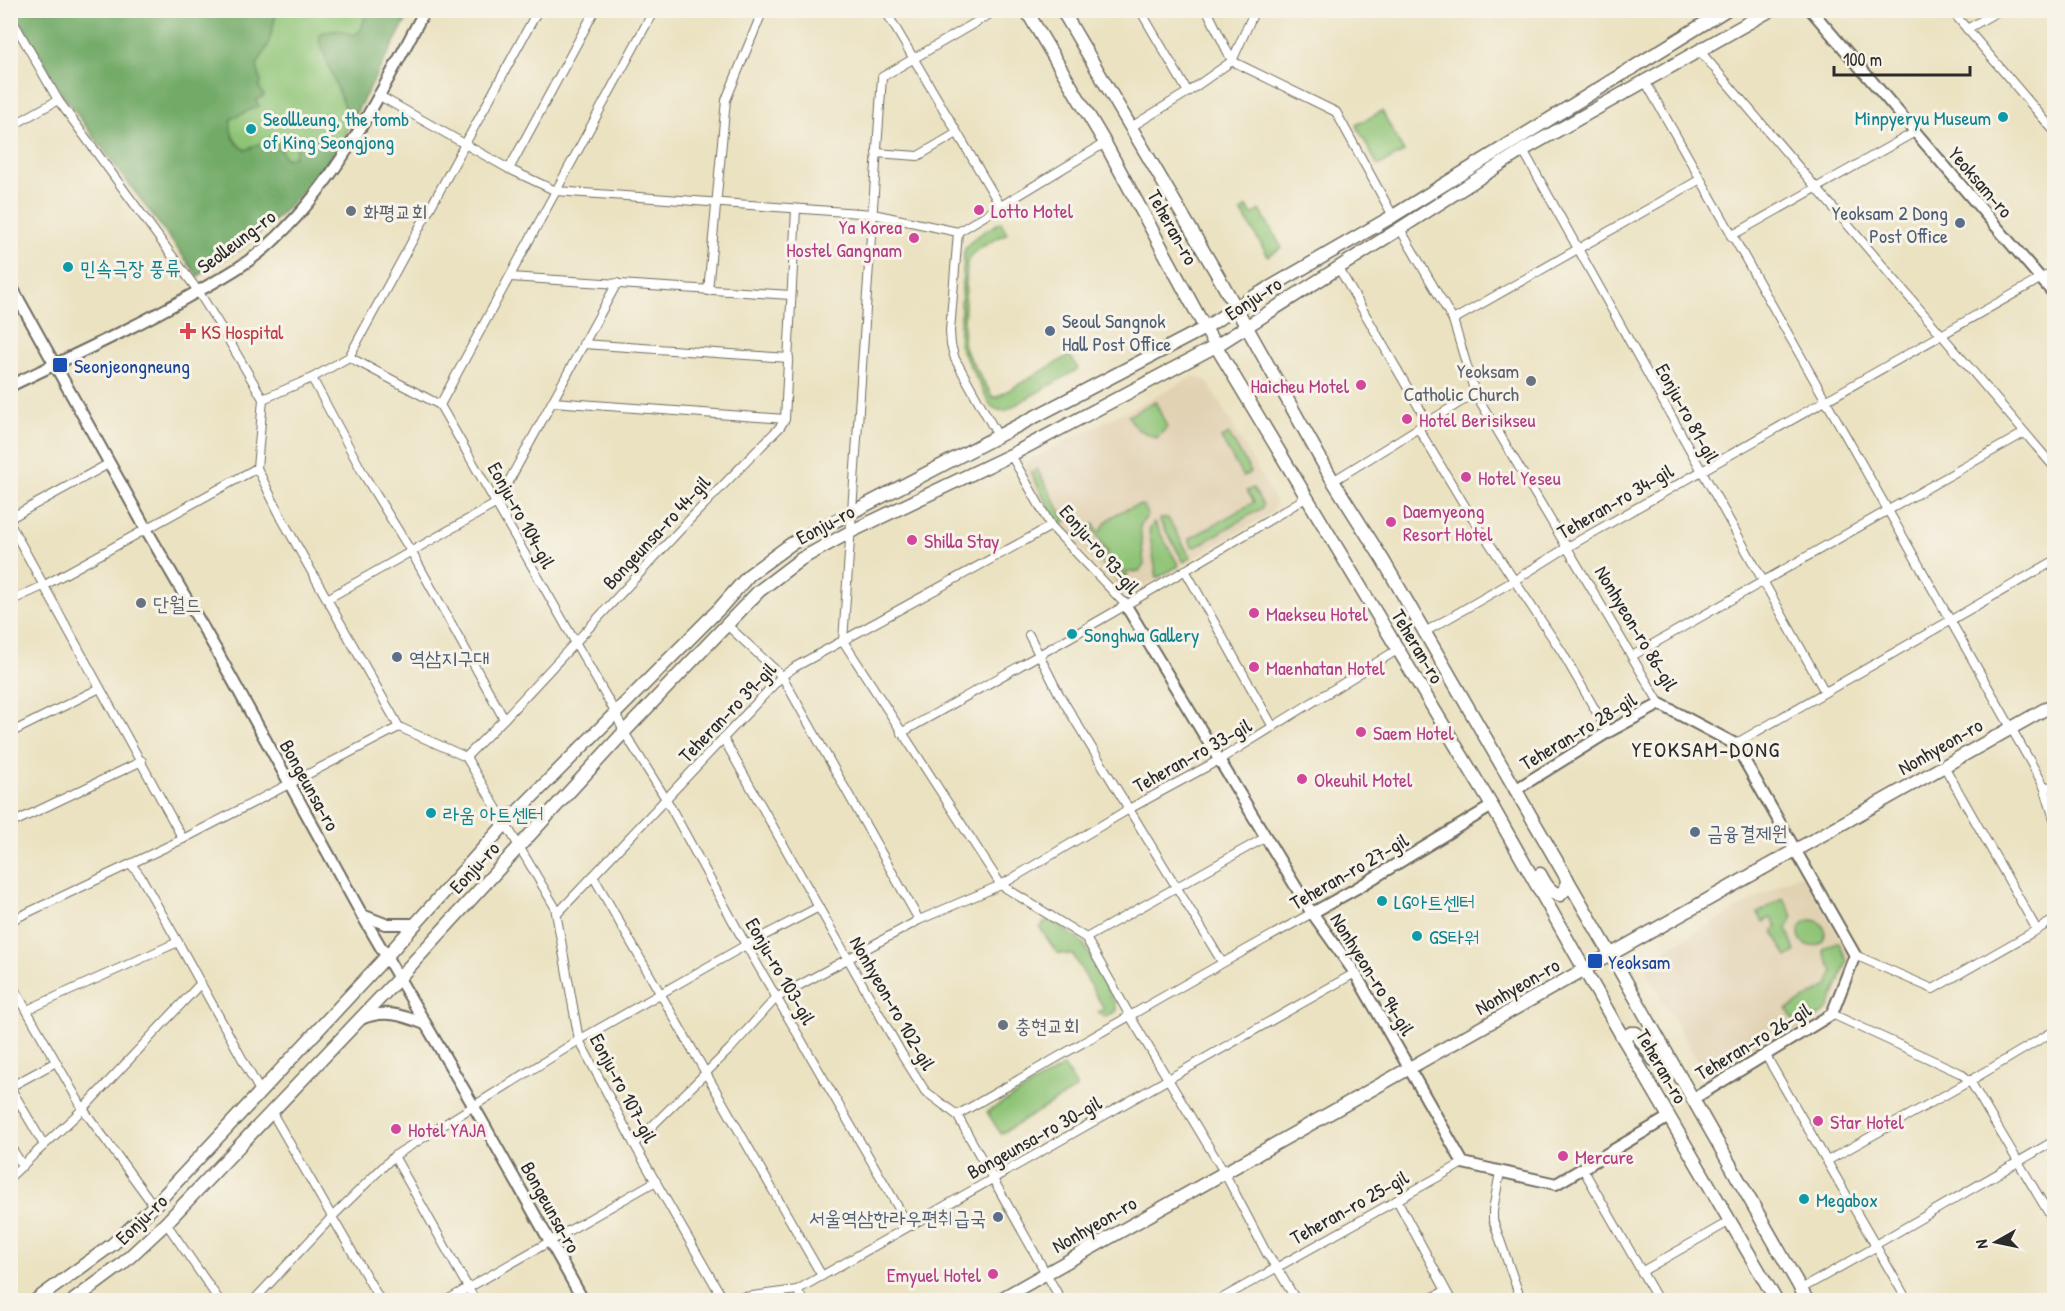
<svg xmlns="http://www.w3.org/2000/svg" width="2065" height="1311" font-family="'Patrick Hand','Poor Story',sans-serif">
<rect width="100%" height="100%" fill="#f7f3e8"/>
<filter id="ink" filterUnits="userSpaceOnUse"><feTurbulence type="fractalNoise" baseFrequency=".0167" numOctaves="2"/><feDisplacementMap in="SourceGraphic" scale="12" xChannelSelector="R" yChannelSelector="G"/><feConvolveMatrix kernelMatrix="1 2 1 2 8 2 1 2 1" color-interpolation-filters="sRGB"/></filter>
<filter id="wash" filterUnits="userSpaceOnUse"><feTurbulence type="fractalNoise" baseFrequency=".008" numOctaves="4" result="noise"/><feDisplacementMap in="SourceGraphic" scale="24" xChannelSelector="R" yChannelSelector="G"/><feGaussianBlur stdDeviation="1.35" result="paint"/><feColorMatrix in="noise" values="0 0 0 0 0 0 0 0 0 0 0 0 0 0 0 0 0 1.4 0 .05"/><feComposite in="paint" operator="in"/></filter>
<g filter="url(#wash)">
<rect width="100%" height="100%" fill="#ebe2c1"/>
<g fill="#e2d2b4">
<path d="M 1195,376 L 1208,382 L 1276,502 L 1271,513 L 1128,596 L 1121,594 L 1085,553 L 1055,528 L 1024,472 L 1028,461 Z"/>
<path d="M 1797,875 L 1805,877 L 1851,957 L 1831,1011 L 1718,1080 L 1707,1077 L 1647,973 L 1652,957 Z"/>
</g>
<g fill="#8ec476" stroke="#5c7850" stroke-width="1.5">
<path d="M 15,11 L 411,11 L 336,149 L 319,174 L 275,220 L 243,247 L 198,276 L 62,94 Z"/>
<path d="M 1382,111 L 1404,152 L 1378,166 L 1356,125 Z"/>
<path d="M 1247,207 L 1252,215 L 1260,210 L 1282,248 L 1268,256 L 1241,211 Z"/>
<path d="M 1001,222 L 1007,233 C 994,241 974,248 967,262 L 963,343 L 965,350 L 992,396 L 995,398 L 1070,355 L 1078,369 L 1005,411 L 997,410 L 991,406 L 959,345 L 964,252 C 970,237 988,230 1001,222 Z"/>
<path d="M 1155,401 L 1167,427 L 1157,438 L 1137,429 L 1128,416 Z"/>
<path d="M 1229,434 L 1251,472 L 1243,477 L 1221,438 Z"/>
<path d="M 1037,469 L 1066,522 L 1059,525 L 1031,473 Z"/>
<path d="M 1253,488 L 1263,505 L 1262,508 L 1196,547 L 1192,546 L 1189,539 L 1254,502 L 1247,491 Z"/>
<path d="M 1139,505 L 1144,506 L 1148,514 L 1140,526 L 1144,565 L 1139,571 L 1125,573 L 1119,569 L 1091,526 L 1094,524 L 1098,531 L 1101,531 C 1106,516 1124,509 1139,505 Z"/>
<path d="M 1168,518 L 1191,558 L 1184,562 L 1159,519 Z"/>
<path d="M 1154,522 L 1179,566 L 1157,578 L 1149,531 Z"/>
<path d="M 1093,544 L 1100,544 L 1117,571 L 1121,574 L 1128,576 L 1124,587 L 1089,547 Z"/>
<path d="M 1783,898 L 1793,916 L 1787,928 L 1795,952 L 1787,957 L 1773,932 L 1777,927 L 1772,919 L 1770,918 L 1763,922 L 1758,913 Z"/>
<circle cx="1812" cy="933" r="13"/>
<path d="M 1052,920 L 1084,944 L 1116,1006 L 1116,1011 L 1105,1017 L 1098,1012 L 1104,1009 L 1073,955 L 1057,953 L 1040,928 L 1045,922 Z"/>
<path d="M 1837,942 L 1839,943 L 1847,961 L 1828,1010 L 1801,1026 L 1796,1025 L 1787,1009 L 1828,986 L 1833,971 L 1823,952 L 1824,948 Z"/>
<path d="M 1064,1066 L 1077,1088 L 1001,1134 L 987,1112 Z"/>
</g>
<g fill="#72aa67" stroke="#4e6a49" stroke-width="1.5">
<path d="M 15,11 L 277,11 L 268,46 L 257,65 L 261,83 L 259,87 L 264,96 L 256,100 L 259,106 L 231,119 C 229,132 234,144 246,150 L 273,137 L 286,159 L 294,156 L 299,141 C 316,136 323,138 336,149 C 300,204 253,240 198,276 L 62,94 Z"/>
<path d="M 367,11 L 411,11 L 356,113 L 345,109 L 319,40 L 321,33 L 339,30 L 354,35 L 361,30 Z"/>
</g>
</g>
<g filter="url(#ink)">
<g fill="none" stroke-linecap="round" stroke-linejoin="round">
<g stroke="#6e6b60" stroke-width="10">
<g id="street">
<path d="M 885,10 L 1001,207"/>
<path d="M 997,10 L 882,77 L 843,641 L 1001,885 L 1086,938 L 1130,1016 L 1224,1172 L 1267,1254 L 1277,1268 L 1296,1300"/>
<path d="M 1140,10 L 1188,92"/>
<path d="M 1207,10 L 1232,61 L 1336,112 L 1393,216"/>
<path d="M 1951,10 L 2054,131"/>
<path d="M 10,16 L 58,100 L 198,291 L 225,334 L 263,399 L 257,468 L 282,519 L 399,727 L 466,757 L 555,907 L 579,1040 L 634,1144 L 723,1299"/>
<path d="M 1967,29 L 2000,10"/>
<path d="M 1699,50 L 2054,467"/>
<path d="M 1645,81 L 2044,786 L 2054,819"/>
<path d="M 378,95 L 509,169 L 556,191 L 873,214 L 958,232 L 1105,143"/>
<path d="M 10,127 L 58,100"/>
<path d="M 1131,127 L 1188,92 L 1232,61 L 1255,10"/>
<path d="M 1523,150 L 1825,692"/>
<path d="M 876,153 L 918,156 L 957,133"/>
<path d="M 509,169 L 595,10"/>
<path d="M 1400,229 L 1453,320 L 1475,393 L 1660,704"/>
<path d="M 958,232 L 950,331 L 951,345 L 955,359 L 998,436"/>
<path d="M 1731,236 L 1915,132"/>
<path d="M 1338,267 L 1428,423"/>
<path d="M 510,277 L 791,295"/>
<path d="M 708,291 L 726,100 L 763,10"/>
<path d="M 1453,320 L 1699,180"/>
<path d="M 583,344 L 789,358"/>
<path d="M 349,357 L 440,405 L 615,712 L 624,732 L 666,799 L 746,945 L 909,1226"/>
<path d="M 312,378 L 364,475 L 412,553 L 504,719"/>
<path d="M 263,399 L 312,378 L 349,357 L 538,10"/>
<path d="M 553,402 L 785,419"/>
<path d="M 440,405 L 654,10"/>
<path d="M 1418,428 L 1468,511 L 1562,652 L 1608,732"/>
<path d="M 1011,455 L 1051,526 L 1125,604"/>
<path d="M 1333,481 L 1475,393"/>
<path d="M 10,515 L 14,516 L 110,463"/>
<path d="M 10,524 L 183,839"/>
<path d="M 1185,570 L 1273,727"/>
<path d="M 327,599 L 497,503 L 617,283"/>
<path d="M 10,601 L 43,586 L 257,468"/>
<path d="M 727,625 L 782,676 L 919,920"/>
<path d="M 1423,633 L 1515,580 L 1566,548 L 2054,271"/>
<path d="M 1029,635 L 1059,694 L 1222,962"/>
<path d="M 1632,656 L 2024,433"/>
<path d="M 10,733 L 100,688"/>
<path d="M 901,733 C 1038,656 1174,579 1307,497"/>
<path d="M 723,738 L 903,1056 L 925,1091 L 957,1115 L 1061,1300"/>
<path d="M 1735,744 L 2054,561"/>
<path d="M 466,757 L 504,719 L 692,517 L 780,427 L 785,419 L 796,209"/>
<path d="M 1944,766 L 2037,930"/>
<path d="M 2044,786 L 2054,788"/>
<path d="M 10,824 L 142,761"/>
<path d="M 131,864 L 141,877 L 178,942 L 261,1093"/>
<path d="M 593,876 L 822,1276"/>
<path d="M 557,914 L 782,676 L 795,667 L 1051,526"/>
<path d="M 10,921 L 183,839 L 399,727"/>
<path d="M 1086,938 L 1266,837"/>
<path d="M 1855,955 L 1933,989 L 2054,920"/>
<path d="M 10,981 L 83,1109 L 154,1206"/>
<path d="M 27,1010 L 178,942"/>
<path d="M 1832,1014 L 1960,1073 L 1970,1081 L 2054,1222"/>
<path d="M 1765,1054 L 1907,1300"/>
<path d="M 10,1087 L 44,1145"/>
<path d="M 10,1087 L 56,1062"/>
<path d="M 271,1111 L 380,1300"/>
<path d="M 957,1115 C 1076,1047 1194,978 1314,912"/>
<path d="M 634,1144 L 730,1049 L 776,998 L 919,920 L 1001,885 L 1129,809 L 1219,760 L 1397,650"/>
<path d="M 10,1146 L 23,1166"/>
<path d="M 394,1156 L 475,1300"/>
<path d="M 1827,1161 L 1970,1081 L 2054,1031"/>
<path d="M 1583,1169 L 1658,1300"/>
<path d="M 1500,1172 L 1493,1210 L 1493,1220 L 1521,1300"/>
<path d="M 10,1177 L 83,1109 L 201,983"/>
<path d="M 1397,1200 L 1451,1300"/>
<path d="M 166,1223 L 219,1300"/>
<path d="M 1641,1272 L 1730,1221"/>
<path d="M 1801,1289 L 1872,1249 L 1875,1245 L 2054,1141"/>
<path d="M 797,1290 L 803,1300"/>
<path d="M 254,1300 L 333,1216 L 394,1156 L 579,1040 L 746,945 L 819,907"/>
<path d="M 447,1300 L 656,1181"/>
<path d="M 721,1300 L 797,1290 L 1355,973"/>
<path d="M 1219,1300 L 1463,1163"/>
<path d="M 1428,1300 L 1445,1291"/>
</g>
</g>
<g stroke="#6e6b60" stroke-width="14">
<g id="secondary">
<path d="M 1811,10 L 2054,294"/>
<path d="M 10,284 L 146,529 L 215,648 L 362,915 L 473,1105 L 583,1300"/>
<path d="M 10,386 C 72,356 134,328 193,294 C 222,278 253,261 276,238 C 342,175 382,90 425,10"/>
<path d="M 1125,604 L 1308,907 L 1355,973 L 1463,1163 L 1556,1184 L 1669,1117"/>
<path d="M 1515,790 L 1608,732 L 1660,704 L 1735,744 L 1855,955 L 1832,1014 L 1693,1099"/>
<path d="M 1314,912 L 1357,888 L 1492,806"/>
<path d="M 362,915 L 385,924 L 416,924"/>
<path d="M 361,1019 C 384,1009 402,1015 425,1024"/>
</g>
</g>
<g stroke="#6e6b60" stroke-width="15">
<g id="primary">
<path d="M 1026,10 L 1105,143 L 1205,328 L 1492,806 L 1623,1038 L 1776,1300"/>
<path d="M 1062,10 L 1217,274 L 1333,481 L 1383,560 L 1611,955 L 1807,1300"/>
<path d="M 1540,874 C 1545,883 1549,892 1560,895 L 1566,889 L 1567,878"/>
<path d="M 1623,1038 L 1631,1033 L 1636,1033 L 1654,1060 L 1677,1072"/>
<path d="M 36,1300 L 113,1244 L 154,1206 L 385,958 L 506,823 L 720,608 L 749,575 L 791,544 L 1205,328 L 1236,307 L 1393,216 L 1726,10"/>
<path d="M 74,1300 L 121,1265 L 166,1223 L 398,979 L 624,732 L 759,591 L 801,559 L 850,532 L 1011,455 L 1216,346 L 1523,150 L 1771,10"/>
<path d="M 999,1300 L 2054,704"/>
</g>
</g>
<use href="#street" stroke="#fff" stroke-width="8"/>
<use href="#secondary" stroke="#fff" stroke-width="10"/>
<use href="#primary" stroke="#fff" stroke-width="12"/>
</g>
</g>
<g fill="#0f9aa8" stroke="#f7f3e8" stroke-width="2">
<circle cx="2003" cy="117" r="6"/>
<circle cx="251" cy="129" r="6"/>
<circle cx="68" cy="267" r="6"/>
<circle cx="1072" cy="634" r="6"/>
<circle cx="431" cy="813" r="6"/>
<circle cx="1382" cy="901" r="6"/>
<circle cx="1417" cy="936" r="6"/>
<circle cx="1804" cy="1199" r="6"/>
</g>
<g fill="#d1479c" stroke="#f7f3e8" stroke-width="2">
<circle cx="979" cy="210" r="6"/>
<circle cx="914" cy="238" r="6"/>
<circle cx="1361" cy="385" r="6"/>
<circle cx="1407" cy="419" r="6"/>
<circle cx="1466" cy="477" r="6"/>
<circle cx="1391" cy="522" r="6"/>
<circle cx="912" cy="540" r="6"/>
<circle cx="1254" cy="613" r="6"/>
<circle cx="1254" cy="667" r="6"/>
<circle cx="1361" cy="732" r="6"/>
<circle cx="1302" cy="779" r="6"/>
<circle cx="1818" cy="1121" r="6"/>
<circle cx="396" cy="1129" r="6"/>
<circle cx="1563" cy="1156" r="6"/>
<circle cx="993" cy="1274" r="6"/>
</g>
<g fill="#6b7280" stroke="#f7f3e8" stroke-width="2">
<circle cx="351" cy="211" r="6"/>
<circle cx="1531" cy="381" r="6"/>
<circle cx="141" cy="603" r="6"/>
<circle cx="1003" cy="1025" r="6"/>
</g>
<g fill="#5c6f8a" stroke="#f7f3e8" stroke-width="2">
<circle cx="1960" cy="223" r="6"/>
<circle cx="1050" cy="331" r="6"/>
<circle cx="397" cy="657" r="6"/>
<circle cx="1695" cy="832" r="6"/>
<circle cx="998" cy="1217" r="6"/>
</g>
<path fill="#e0444e" stroke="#f7f3e8" stroke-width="2" d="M185 322h6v6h6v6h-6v6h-6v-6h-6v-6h6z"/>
<g fill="#1a4fb4" stroke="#f7f3e8" stroke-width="2">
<rect x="52" y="357" width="16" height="16" rx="3"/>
<rect x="1587" y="953" width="16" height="16" rx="3"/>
</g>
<g text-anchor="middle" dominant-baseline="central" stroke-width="6" stroke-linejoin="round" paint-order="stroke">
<g font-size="20" fill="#0d838f" stroke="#f7f3e8" text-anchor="start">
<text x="1991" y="117" text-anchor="end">Minpyeryu Museum</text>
<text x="263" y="118">Seollleung, the tomb<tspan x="263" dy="23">of King Seongjong</tspan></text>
<text x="80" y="267">민속극장 풍류</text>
<text x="1084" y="634">Songhwa Gallery</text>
<text x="443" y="813">라움 아트센터</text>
<text x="1394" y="901">LG아트센터</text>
<text x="1429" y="936">GS타워</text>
<text x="1816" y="1199">Megabox</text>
</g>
<g font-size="20" fill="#2b2b2b" stroke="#f7f3e8">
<text transform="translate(1981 182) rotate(49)">Yeoksam-ro</text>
<text transform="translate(1173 227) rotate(61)">Teheran-ro</text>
<text transform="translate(236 241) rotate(-37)">Seolleung-ro</text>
<text transform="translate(1253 298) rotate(-33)">Eonju-ro</text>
<text transform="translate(1688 413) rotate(61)">Eonju-ro 81-gil</text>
<text transform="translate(1615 501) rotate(-30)">Teheran-ro 34-gil</text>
<text transform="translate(522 515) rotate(61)">Eonju-ro 104-gil</text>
<text transform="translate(825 524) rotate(-28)">Eonju-ro</text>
<text transform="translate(656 532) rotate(-47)">Bongeunsa-ro 44-gil</text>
<text transform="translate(1100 549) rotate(49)">Eonju-ro 93-gil</text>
<text transform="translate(1637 628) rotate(59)">Nonhyeon-ro 86-gil</text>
<text transform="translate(1418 646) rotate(59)">Teheran-ro</text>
<text transform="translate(727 712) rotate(-46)">Teheran-ro 39-gil</text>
<text transform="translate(1578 731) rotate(-31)">Teheran-ro 28-gil</text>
<text transform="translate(1940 746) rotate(-30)">Nonhyeon-ro</text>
<text transform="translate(1192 755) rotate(-29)">Teheran-ro 33-gil</text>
<text transform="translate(310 785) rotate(61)">Bongeunsa-ro</text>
<text transform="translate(474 867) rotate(-47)">Eonju-ro</text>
<text transform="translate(1349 871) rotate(-30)">Teheran-ro 27-gil</text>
<text transform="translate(781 971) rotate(60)">Eonju-ro 103-gil</text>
<text transform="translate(1373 974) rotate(58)">Nonhyeon-ro 94-gil</text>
<text transform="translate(1517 986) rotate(-30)">Nonhyeon-ro</text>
<text transform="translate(893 1003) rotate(60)">Nonhyeon-ro 102-gil</text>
<text transform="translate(1753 1041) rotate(-31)">Teheran-ro 26-gil</text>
<text transform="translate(1662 1066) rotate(60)">Teheran-ro</text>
<text transform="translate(624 1088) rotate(62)">Eonju-ro 107-gil</text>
<text transform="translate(1034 1137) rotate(-29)">Bongeunsa-ro 30-gil</text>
<text transform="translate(551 1207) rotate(61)">Bongeunsa-ro</text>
<text transform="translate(1349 1207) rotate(-29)">Teheran-ro 25-gil</text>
<text transform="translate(141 1219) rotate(-44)">Eonju-ro</text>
<text transform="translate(1094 1224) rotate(-30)">Nonhyeon-ro</text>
</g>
<g font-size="20" fill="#b23c85" stroke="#f7f3e8" text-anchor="start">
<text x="991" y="210">Lotto Motel</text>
<text x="902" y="226" text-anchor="end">Ya Korea<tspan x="902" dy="23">Hostel Gangnam</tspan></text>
<text x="1349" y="385" text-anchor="end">Haicheu Motel</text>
<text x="1419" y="419">Hotel Berisikseu</text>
<text x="1478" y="477">Hotel Yeseu</text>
<text x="1403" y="510">Daemyeong<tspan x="1403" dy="23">Resort Hotel</tspan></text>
<text x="924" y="540">Shilla Stay</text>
<text x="1266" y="613">Maekseu Hotel</text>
<text x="1266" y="667">Maenhatan Hotel</text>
<text x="1373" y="732">Saem Hotel</text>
<text x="1314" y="779">Okeuhil Motel</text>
<text x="1830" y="1121">Star Hotel</text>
<text x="408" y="1129">Hotel YAJA</text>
<text x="1575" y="1156">Mercure</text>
<text x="981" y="1274" text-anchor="end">Emyuel Hotel</text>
</g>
<g font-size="20" fill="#5b616d" stroke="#f7f3e8" text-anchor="start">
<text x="363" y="211">화평교회</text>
<text x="1519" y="370" text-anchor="end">Yeoksam<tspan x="1519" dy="23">Catholic Church</tspan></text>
<text x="153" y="603">단월드</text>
<text x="1015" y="1025">충현교회</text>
</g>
<g font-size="20" fill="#4e5e75" stroke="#f7f3e8" text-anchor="start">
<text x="1948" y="212" text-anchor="end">Yeoksam 2 Dong<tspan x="1948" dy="23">Post Office</tspan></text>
<text x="1062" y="320">Seoul Sangnok<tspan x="1062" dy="23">Hall Post Office</tspan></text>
<text x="409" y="657">역삼지구대</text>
<text x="1707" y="832">금융결제원</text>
<text x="986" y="1217" text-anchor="end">서울역삼한라우편취급국</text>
</g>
<g font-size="20" fill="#be3a42" stroke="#f7f3e8" text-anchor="start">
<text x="201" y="331">KS Hospital</text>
</g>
<g font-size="20" fill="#164399" stroke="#f7f3e8" text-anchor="start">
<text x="74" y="365">Seonjeongneung</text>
<text x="1608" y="961">Yeoksam</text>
</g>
<g font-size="22" letter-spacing="1.5" fill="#2b2b2b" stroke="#f7f3e8">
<text x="1706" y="749">YEOKSAM-DONG</text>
</g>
</g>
<rect width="2065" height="1311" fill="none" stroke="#f7f3e8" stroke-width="36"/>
<g transform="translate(1996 1242) rotate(261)" stroke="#f7f3e8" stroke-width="4.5" paint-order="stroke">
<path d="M0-4.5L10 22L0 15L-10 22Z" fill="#2b2b2b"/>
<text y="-9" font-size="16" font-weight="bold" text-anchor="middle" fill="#2b2b2b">N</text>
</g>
<path d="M1834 66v9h136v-9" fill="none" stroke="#2b2b2b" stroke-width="3"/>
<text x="1843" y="66" font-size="18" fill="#2b2b2b" stroke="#f7f3e8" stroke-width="4.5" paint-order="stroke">100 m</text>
</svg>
